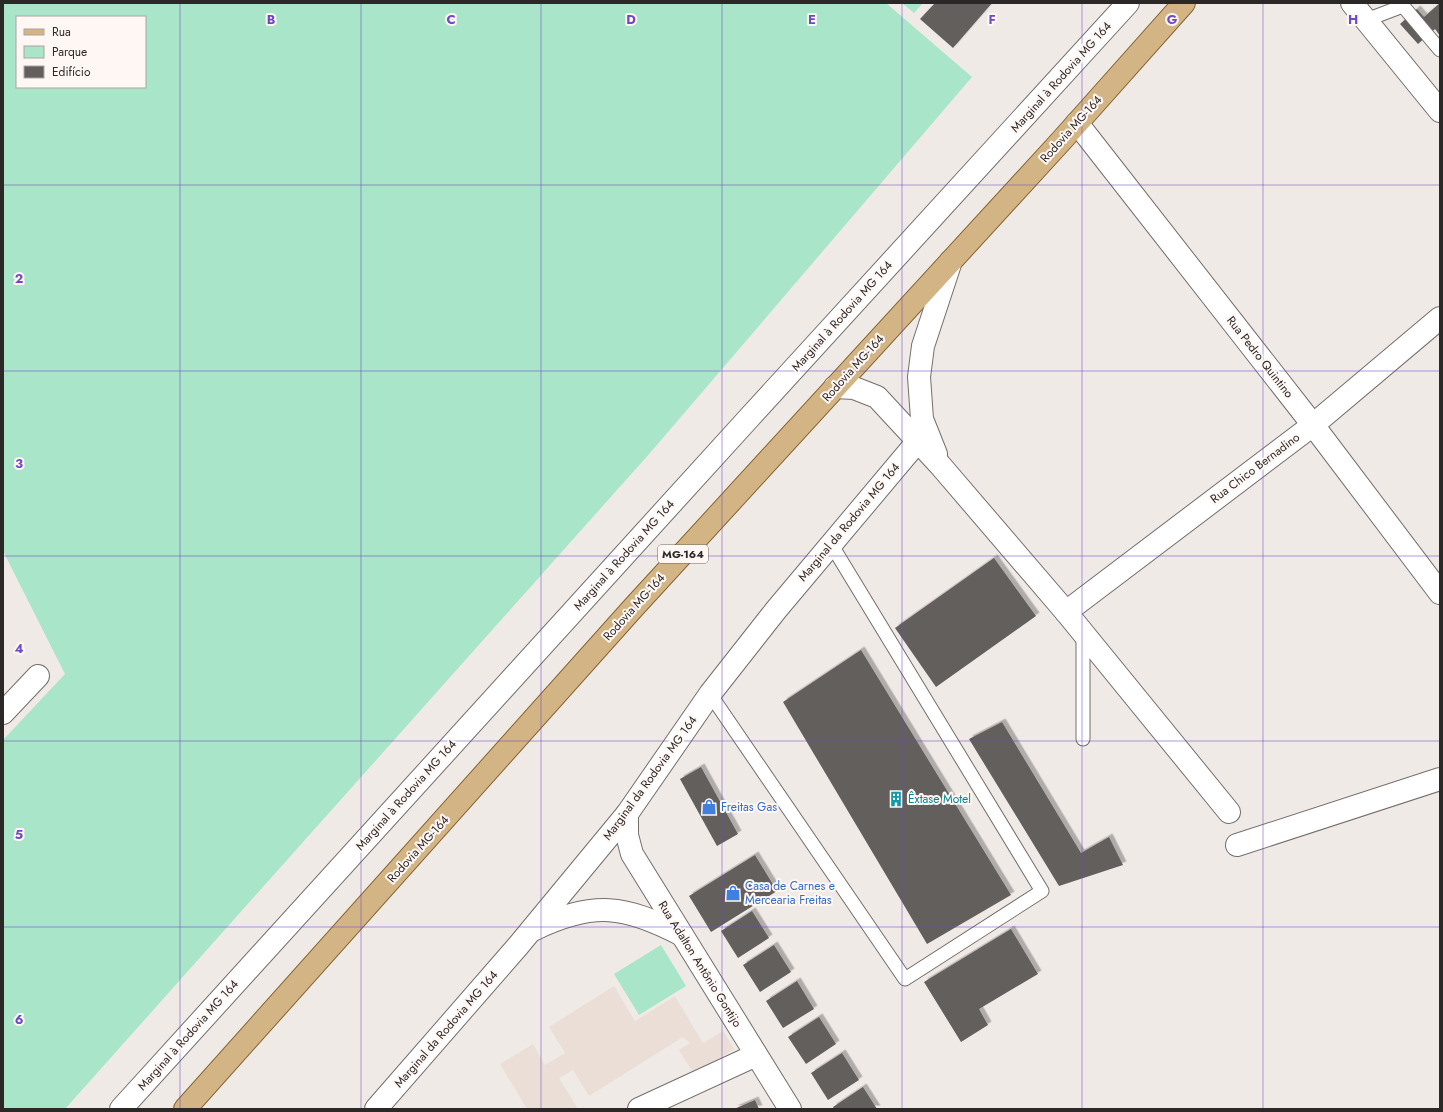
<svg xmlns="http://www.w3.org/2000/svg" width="1443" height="1112" font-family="Jost,sans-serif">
<defs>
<filter id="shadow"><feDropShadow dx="3.5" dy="-3.5" stdDeviation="0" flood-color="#0004"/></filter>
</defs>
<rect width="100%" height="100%" fill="#f0eae7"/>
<path fill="#ebded6" d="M 614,986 L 635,1021 L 675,996 L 703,1043 L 723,1031 L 734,1049 L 694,1074 L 679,1050 L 690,1043 L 683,1037 L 589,1096 L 573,1070 L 559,1078 L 578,1109 L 527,1109 L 500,1064 L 533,1044 L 545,1065 L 565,1053 L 549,1027 Z"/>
<g fill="#a9e5c8" fill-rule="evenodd">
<path d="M 3,3 L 886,3 L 972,77 L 650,453 L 65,1109 L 3,1109 L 3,740 L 65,674 L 3,551 ZM 17,17 L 145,17 L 145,87 L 17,87 Z"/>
<path d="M 902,3 L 923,3 L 914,13 Z"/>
<path d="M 661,945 L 686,986 L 639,1015 L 614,974 Z"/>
</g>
<g fill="#645f5c" filter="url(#shadow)">
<path d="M 935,3 L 992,3 L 953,48 L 920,19 Z"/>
<path d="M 1440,3 L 1440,36 L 1435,29 L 1418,44 L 1400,24 L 1417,9 L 1424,17 Z"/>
<path d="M 994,558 L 1036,616 L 936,687 L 895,628 Z"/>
<path d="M 861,650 L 1011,895 L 927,944 L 783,702 Z"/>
<path d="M 1002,722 L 1081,853 L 1109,837 L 1123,865 L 1059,886 L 969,739 Z"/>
<path d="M 701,767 L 738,834 L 717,846 L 680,779 Z"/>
<path d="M 755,855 L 777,891 L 711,932 L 689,896 Z"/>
<path d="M 752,911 L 769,938 L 738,958 L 721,931 Z"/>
<path d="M 1011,929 L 1038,974 L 979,1009 L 988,1025 L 961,1042 L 924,982 Z"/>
<path d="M 774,945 L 791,972 L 760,992 L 743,965 Z"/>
<path d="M 797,981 L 814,1009 L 783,1028 L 766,1001 Z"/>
<path d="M 819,1017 L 836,1044 L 806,1064 L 788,1037 Z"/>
<path d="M 842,1053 L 859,1080 L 828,1100 L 811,1073 Z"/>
<path d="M 863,1087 L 877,1109 L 834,1109 L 833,1107 Z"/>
<path d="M 755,1100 L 759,1109 L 734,1109 Z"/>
</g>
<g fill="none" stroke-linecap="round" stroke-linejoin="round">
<g stroke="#746e6c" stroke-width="15">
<g id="lane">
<path d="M 1366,20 L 1403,6 L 1440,50"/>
<path d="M 710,694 L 905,979 L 1042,891 L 831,544"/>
<path d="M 1083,739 L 1083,633"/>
</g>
</g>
<g stroke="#746e6c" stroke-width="24">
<g id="street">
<path d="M 1352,3 L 1440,111"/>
<path d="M 1077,123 L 1313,425 L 1440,593"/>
<path d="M 835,387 L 854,388 L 877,397 L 940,465 L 1066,612 L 1229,812"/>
<path d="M 936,454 L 922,419 L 919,377 L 923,346 L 951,261"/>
<path d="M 1066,612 L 1313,425 L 1440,318"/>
<path d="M 3,713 L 38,676"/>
<path d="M 627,814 L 627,835 L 632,854 L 790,1109"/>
<path d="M 1237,845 L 1440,779"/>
<path d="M 535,929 C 593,901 625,905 682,935"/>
<path d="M 121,1109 L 748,419 L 1128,3"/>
<path d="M 376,1109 L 518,946 L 627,814 L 710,694 L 776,610 L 918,441"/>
<path d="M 639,1109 L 756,1055"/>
</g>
</g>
<g stroke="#85642f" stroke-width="24">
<path id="primary" d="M 185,1109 L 633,608 L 1062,140 L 1184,3"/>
</g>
<use href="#lane" stroke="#fff" stroke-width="13"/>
<use href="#street" stroke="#fff" stroke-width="22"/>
<use href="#primary" stroke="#d3b585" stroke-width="22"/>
</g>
<path fill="none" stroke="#6e4bc3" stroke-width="1" stroke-opacity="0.55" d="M 180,3 L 180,1109M 361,3 L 361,1109M 541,3 L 541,1109M 722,3 L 722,1109M 902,3 L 902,1109M 1082,3 L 1082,1109M 1263,3 L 1263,1109M 3,185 L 1440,185M 3,371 L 1440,371M 3,556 L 1440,556M 3,741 L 1440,741M 3,927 L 1440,927"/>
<defs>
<g id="building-bare" transform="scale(1.2)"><path d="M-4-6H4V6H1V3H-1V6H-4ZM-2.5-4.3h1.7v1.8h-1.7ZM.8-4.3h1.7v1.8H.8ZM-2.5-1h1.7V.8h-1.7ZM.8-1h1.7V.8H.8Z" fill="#0f9aa8" stroke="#fef7f4" stroke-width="2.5" paint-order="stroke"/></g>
<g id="shop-bare" transform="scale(1.2)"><path d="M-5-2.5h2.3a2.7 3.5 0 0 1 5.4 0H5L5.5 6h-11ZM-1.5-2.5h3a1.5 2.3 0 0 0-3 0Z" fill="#3f7fe0" stroke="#fef7f4" stroke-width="2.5" paint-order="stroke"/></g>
</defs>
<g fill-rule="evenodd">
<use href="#building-bare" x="896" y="799"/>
<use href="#shop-bare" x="709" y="807"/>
<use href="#shop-bare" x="733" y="893"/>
</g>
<g text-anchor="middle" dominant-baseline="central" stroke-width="4" stroke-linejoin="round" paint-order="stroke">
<rect fill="#fef7f4" stroke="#6a6664" stroke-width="1" x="658" y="545" width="50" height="18" rx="3"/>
<g font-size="11" font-weight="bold" fill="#2b2827">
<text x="683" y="554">MG-164</text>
</g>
<g font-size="12" fill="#2b2827" stroke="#fef7f4">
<text transform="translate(1061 77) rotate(-48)">Marginal à Rodovia MG 164</text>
<text transform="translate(1071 129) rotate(-48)">Rodovia MG-164</text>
<text transform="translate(842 316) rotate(-48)">Marginal à Rodovia MG 164</text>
<text transform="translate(1260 357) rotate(52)">Rua Pedro Quintino</text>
<text transform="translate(853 368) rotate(-48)">Rodovia MG-164</text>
<text transform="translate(1255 468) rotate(-37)">Rua Chico Bernadino</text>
<text transform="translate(849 522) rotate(-50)">Marginal da Rodovia MG 164</text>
<text transform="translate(624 555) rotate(-48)">Marginal à Rodovia MG 164</text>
<text transform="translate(634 607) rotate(-48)">Rodovia MG-164</text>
<text transform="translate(650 778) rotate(-54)">Marginal da Rodovia MG 164</text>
<text transform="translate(406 795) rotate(-48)">Marginal à Rodovia MG 164</text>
<text transform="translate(418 849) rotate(-48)">Rodovia MG-164</text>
<text transform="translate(700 964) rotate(58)">Rua Adalton Antônio Gontijo</text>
<text transform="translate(446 1029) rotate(-49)">Marginal da Rodovia MG 164</text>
<text transform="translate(188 1035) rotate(-48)">Marginal à Rodovia MG 164</text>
</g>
<g font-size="12" fill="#0d838f" stroke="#fef7f4" text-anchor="start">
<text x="908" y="799">Êxtase Motel</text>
</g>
<g font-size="12" fill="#366cbe" stroke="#fef7f4" text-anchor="start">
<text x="721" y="807">Freitas Gas</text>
<text x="745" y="886">Casa de Carnes e<tspan x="745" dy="14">Mercearia Freitas</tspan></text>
</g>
</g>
<g font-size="13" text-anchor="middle" font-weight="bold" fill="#6e4bc3" stroke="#fef7f4" stroke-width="4" stroke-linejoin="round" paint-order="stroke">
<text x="271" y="24">B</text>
<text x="451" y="24">C</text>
<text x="631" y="24">D</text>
<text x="812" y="24">E</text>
<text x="992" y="24">F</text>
<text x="1172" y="24">G</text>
<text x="1353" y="24">H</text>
<text x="19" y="283">2</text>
<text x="19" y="468">3</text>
<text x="19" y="653">4</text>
<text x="19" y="839">5</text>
<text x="19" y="1024">6</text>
</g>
<rect width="1443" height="1112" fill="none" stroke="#2b2827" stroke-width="8"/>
<rect x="16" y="16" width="130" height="72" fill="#fef7f4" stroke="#aaa4a2"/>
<rect x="24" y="29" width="20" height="6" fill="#d3b585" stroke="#aaa4a2"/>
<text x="52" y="36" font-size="12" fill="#2b2827">Rua</text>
<rect x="24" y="46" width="20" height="12" fill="#a9e5c8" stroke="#aaa4a2"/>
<text x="52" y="56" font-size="12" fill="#2b2827">Parque</text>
<rect x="24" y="66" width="20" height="12" fill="#645f5c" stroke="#aaa4a2"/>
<text x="52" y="76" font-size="12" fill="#2b2827">Edifício</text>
</svg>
